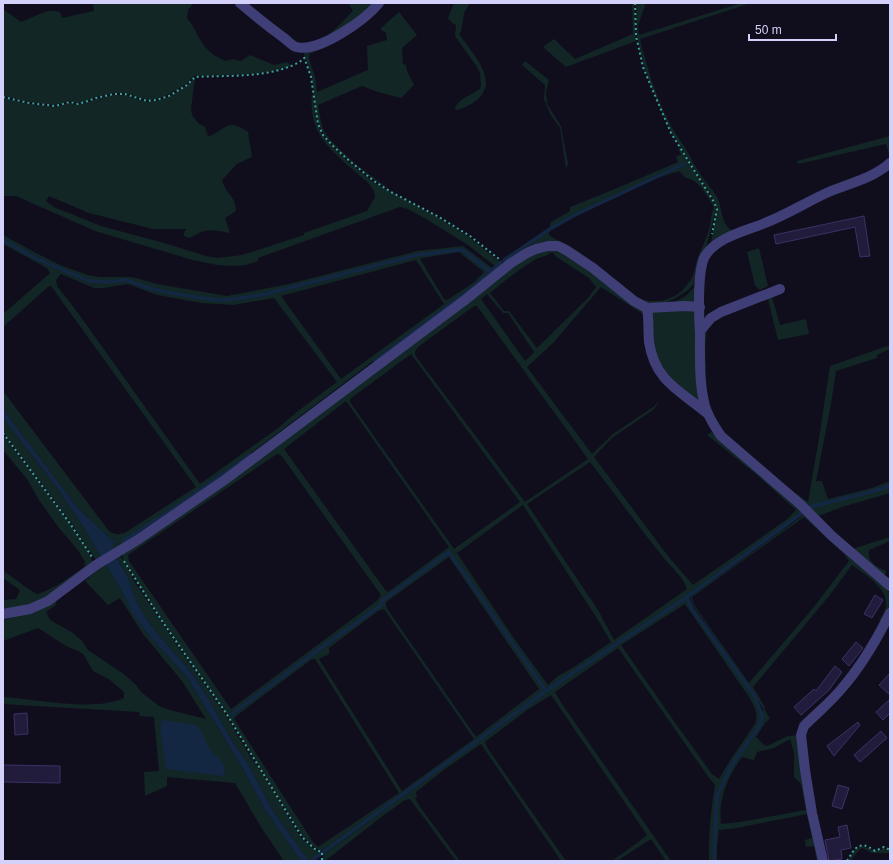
<svg xmlns="http://www.w3.org/2000/svg" width="893" height="864" font-family="Arial,sans-serif">
<rect width="100%" height="100%" fill="#100e1d"/>
<g fill="#122625" fill-rule="evenodd">
<path d="M 93,3 L 194,3 L 188,10 L 187,18 C 196,28 199,42 209,51 C 213,55 220,58 225,61 L 233,59 L 241,61 L 250,55 L 274,65 L 287,62 L 292,66 C 261,77 226,74 194,76 L 186,84 L 168,95 L 156,99 L 147,100 L 125,93 L 114,93 L 96,97 L 85,102 L 78,103 L 70,101 L 55,105 L 29,102 L 3,96 L 3,9 L 21,22 C 33,18 48,7 60,12 L 62,18 L 94,11 Z"/>
<path d="M 243,3 L 246,3 L 296,41 C 318,52 339,25 353,11 L 348,3 L 376,3 C 363,20 317,52 296,43 Z"/>
<path d="M 381,3 L 384,3 C 371,22 331,47 309,54 L 309,59 L 315,77 L 317,92 L 368,70 L 367,46 L 387,40 L 386,33 L 380,29 L 399,12 L 417,35 L 402,48 L 403,64 L 406,65 L 407,71 L 414,85 L 401,98 L 378,92 L 362,86 L 318,105 L 321,122 L 324,131 L 330,140 L 355,164 L 392,191 C 369,177 330,150 319,125 C 313,111 315,94 312,79 C 310,69 305,60 303,50 L 308,50 Z"/>
<path d="M 454,3 L 470,3 L 464,13 L 461,32 L 459,34 C 471,52 500,80 478,99 C 471,105 465,108 456,110 L 455,107 L 461,100 L 480,89 L 481,85 L 480,73 L 477,67 L 455,36 L 456,25 L 452,23 L 448,18 Z"/>
<path d="M 632,3 L 634,3 L 636,41 L 566,67 L 543,47 L 554,39 L 575,59 L 633,34 Z"/>
<path d="M 636,3 L 646,3 L 638,25 L 639,35 L 741,3 L 751,3 L 640,39 C 647,69 658,104 674,131 C 678,137 683,144 687,151 C 691,158 694,165 699,172 C 704,181 712,188 717,197 C 723,209 720,224 733,231 L 773,216 L 832,185 L 873,170 L 890,157 L 886,144 L 798,164 L 797,161 L 890,136 L 890,159 L 881,168 L 866,176 L 835,186 L 775,217 L 723,238 L 717,241 L 710,248 L 717,209 L 710,193 L 671,132 L 650,84 L 644,66 L 637,36 Z"/>
<path d="M 525,61 L 549,80 L 546,92 L 547,104 L 561,126 L 568,164 L 566,169 L 560,128 L 550,114 L 544,99 L 545,85 L 522,65 Z"/>
<path d="M 195,78 L 191,109 L 192,115 L 198,123 L 205,127 L 208,136 L 212,135 C 230,125 229,120 248,132 L 252,157 L 237,164 L 222,180 C 226,195 235,194 236,211 L 225,218 L 230,233 C 223,232 212,229 204,231 C 199,232 194,236 189,238 L 184,236 L 184,233 L 186,229 L 153,229 L 89,213 L 49,196 L 46,201 L 54,207 L 101,226 L 164,243 L 206,256 L 218,258 L 242,255 L 304,235 L 304,233 L 367,211 L 375,197 C 374,186 367,182 359,175 C 330,149 308,135 312,92 L 317,124 L 323,136 L 345,159 L 373,182 L 391,192 L 439,218 L 469,237 L 500,262 L 495,266 L 468,245 L 426,219 L 408,209 L 400,207 L 258,258 L 258,261 L 246,265 L 231,266 L 217,265 L 193,260 L 95,231 L 16,196 L 3,196 L 3,98 L 29,104 L 55,107 L 70,103 L 77,105 L 85,103 L 96,99 L 114,95 L 125,95 L 147,102 L 156,101 L 169,97 L 187,85 Z"/>
<path d="M 680,148 L 709,194 L 716,209 L 704,256 L 693,285 L 688,290 L 674,299 L 664,303 L 643,303 L 546,242 C 531,243 518,255 505,263 L 503,262 L 549,231 L 549,234 L 550,236 L 578,251 L 639,299 C 663,305 682,298 693,275 C 695,271 695,265 697,260 C 701,249 707,238 710,226 C 712,219 710,215 714,208 L 708,197 L 701,187 L 693,180 L 686,178 L 679,171 L 658,178 L 685,165 L 685,163 L 575,214 L 549,228 L 551,222 L 570,211 L 570,207 L 615,189 L 678,162 L 676,157 L 681,154 L 678,149 Z"/>
<path d="M 3,235 L 36,253 L 60,265 L 88,275 L 100,277 L 132,277 L 157,284 L 227,296 L 289,284 L 417,251 L 463,246 L 492,268 L 490,270 L 462,249 L 457,249 L 417,254 L 261,294 L 228,299 L 216,299 L 177,293 L 152,288 L 126,279 L 110,281 L 89,280 L 34,256 L 3,239 Z"/>
<path d="M 3,241 L 33,257 L 89,282 L 110,283 L 126,281 L 152,289 L 177,295 L 216,301 L 228,301 L 262,296 L 288,290 L 418,255 L 457,250 L 461,250 L 489,271 L 475,284 L 258,448 L 186,500 L 123,540 L 124,542 L 187,501 L 258,450 L 476,285 L 502,263 L 504,265 L 465,297 L 356,380 L 171,514 L 114,552 L 112,549 L 112,546 L 115,541 L 110,538 L 85,515 L 74,503 L 3,409 L 3,391 L 109,531 C 115,535 119,535 126,532 L 196,487 L 51,286 L 48,287 L 3,327 L 3,314 L 50,273 L 47,268 L 3,244 ZM 459,252 L 484,272 L 473,283 L 447,300 L 444,299 L 420,259 L 422,258 ZM 416,260 L 444,304 L 341,379 L 281,296 ZM 61,274 L 94,288 L 104,288 L 128,284 L 157,295 L 202,303 L 233,305 L 274,298 L 337,382 L 298,411 L 278,428 L 200,484 L 78,313 L 57,286 L 56,280 Z"/>
<path d="M 759,248 L 768,286 L 760,290 L 755,285 L 747,252 Z"/>
<path d="M 539,249 L 563,252 L 643,309 L 646,316 L 601,287 L 553,343 L 527,367 L 592,454 L 613,434 L 653,407 L 658,403 L 659,403 L 653,410 L 612,438 L 594,457 L 668,556 L 693,585 L 786,520 L 796,510 L 757,475 L 707,435 L 711,432 L 717,435 L 887,589 C 893,601 889,611 883,623 L 879,621 C 882,616 886,610 886,604 C 887,587 864,574 852,565 L 829,596 L 753,687 L 765,707 L 764,709 L 770,718 L 765,723 L 756,737 L 764,745 L 767,746 L 788,736 L 799,735 L 821,861 L 817,861 L 814,846 L 806,847 L 805,840 L 812,838 L 807,814 L 737,828 L 719,830 L 717,847 L 717,861 L 715,861 L 718,796 L 723,783 L 732,767 L 757,732 L 762,722 L 763,709 L 749,686 L 693,606 L 690,597 L 794,522 L 802,516 L 803,513 L 801,513 L 687,596 L 546,690 L 449,551 L 382,600 L 380,605 L 313,652 L 231,714 L 233,715 L 314,653 L 380,606 L 383,601 L 449,552 L 545,691 L 394,801 L 322,851 L 317,849 L 303,837 L 226,713 L 162,621 L 123,559 L 122,554 L 495,279 ZM 550,253 L 554,253 L 555,256 L 589,278 L 596,287 L 588,298 L 537,348 L 509,311 L 504,311 L 490,293 C 504,281 518,270 533,261 C 538,257 546,257 550,253 ZM 487,294 L 503,313 L 508,313 L 534,352 L 525,361 L 481,299 ZM 474,306 L 477,306 L 588,459 L 525,502 L 415,355 L 415,352 L 418,347 ZM 411,354 L 520,502 L 454,549 L 350,402 L 350,399 ZM 346,401 L 449,547 L 388,592 L 386,591 L 284,449 ZM 277,454 L 281,455 L 381,595 L 378,600 L 231,709 L 129,561 L 128,555 ZM 590,462 C 615,494 638,526 663,557 C 670,566 685,579 687,589 L 614,640 L 598,610 L 527,504 ZM 523,505 L 598,620 L 611,642 L 571,669 L 558,676 L 548,685 L 513,637 L 457,553 ZM 804,517 L 844,554 L 849,561 L 813,608 L 749,683 L 694,605 L 692,597 ZM 449,557 L 539,689 L 476,737 L 386,607 L 386,602 ZM 384,609 L 474,739 L 402,791 L 319,659 L 329,654 L 329,648 L 378,611 ZM 312,659 L 315,659 L 399,793 L 318,847 L 313,842 L 234,719 L 236,716 ZM 790,739 L 794,753 L 794,777 L 801,784 L 806,810 L 740,822 L 721,824 C 718,799 728,776 742,757 L 754,760 L 757,752 L 774,748 Z"/>
<path d="M 696,285 L 697,303 L 672,303 L 686,296 Z"/>
<path d="M 771,294 L 780,325 L 806,319 L 809,334 L 778,340 L 767,295 Z"/>
<path d="M 650,310 L 687,310 L 697,312 L 701,403 L 672,382 L 653,351 Z"/>
<path d="M 710,320 C 704,339 705,349 706,368 C 706,383 707,402 714,416 C 725,439 748,454 767,470 C 780,481 793,492 808,502 L 820,432 L 830,366 L 890,345 L 890,349 L 877,355 L 877,358 L 836,371 L 831,404 L 816,481 L 822,481 L 828,499 L 872,488 L 890,481 L 890,485 L 809,508 L 870,493 L 890,487 L 890,493 L 842,507 L 816,517 L 729,440 L 714,421 L 707,398 L 703,333 Z"/>
<path d="M 3,418 L 55,485 L 87,532 L 98,553 L 102,558 L 96,560 L 72,524 L 3,432 Z"/>
<path d="M 3,435 L 71,525 L 87,548 L 93,563 L 40,601 L 3,611 L 3,600 L 16,599 L 20,590 L 3,578 L 3,571 C 15,578 25,588 37,594 C 55,589 69,577 84,567 L 85,562 L 78,550 L 59,528 L 39,500 L 27,479 L 3,450 Z"/>
<path d="M 890,537 L 890,541 L 869,550 C 867,562 877,567 886,571 L 885,576 L 890,578 L 890,581 L 852,549 Z"/>
<path d="M 120,555 L 136,584 L 161,622 L 225,714 L 251,758 L 262,773 L 301,838 L 316,850 L 321,853 L 311,860 L 308,860 L 273,811 L 247,762 L 233,742 L 208,698 L 191,672 L 156,632 L 145,617 L 135,598 L 128,577 L 116,557 Z"/>
<path d="M 105,563 L 145,631 L 187,677 L 243,769 L 265,810 L 301,861 L 284,861 L 261,827 L 235,783 L 167,777 L 167,786 L 145,796 L 144,772 L 159,771 L 154,717 L 140,716 L 139,712 L 3,704 L 3,697 C 37,699 94,712 124,698 L 124,692 L 110,680 L 93,671 L 84,655 L 78,651 L 66,646 L 38,628 L 3,641 L 3,620 L 34,612 L 56,600 L 56,605 L 46,612 L 50,620 L 73,633 L 82,641 L 88,650 L 125,675 L 136,685 L 141,692 L 159,706 L 166,709 L 206,719 L 182,681 L 143,634 L 120,598 L 108,605 L 85,581 Z"/>
<path d="M 687,598 L 692,609 L 753,696 L 760,709 L 761,715 L 760,722 L 755,731 L 730,766 L 716,796 L 714,861 L 709,861 C 708,835 711,810 715,785 L 707,775 L 618,648 L 555,692 L 562,704 L 671,861 L 666,861 L 651,839 L 617,861 L 612,861 L 645,837 L 647,835 L 551,695 L 527,710 L 485,742 L 488,749 L 566,861 L 561,861 L 481,744 L 445,769 L 416,792 L 417,797 L 415,798 L 420,807 L 460,861 L 456,861 L 410,799 L 405,800 L 380,818 L 325,861 L 323,861 L 323,855 L 546,692 ZM 685,604 L 749,697 C 754,706 759,713 755,724 L 729,762 L 719,779 L 712,774 L 676,724 L 621,645 Z"/>
<path d="M 861,846 C 871,848 874,854 884,848 L 890,851 L 890,853 L 872,853 L 863,848 L 860,849 L 850,861 L 848,861 L 855,849 Z"/>
</g>
<g fill="#132742">
<path d="M 3,409 L 74,503 L 85,515 L 110,538 L 115,541 L 115,543 L 113,543 L 113,551 L 102,558 L 98,553 L 87,532 L 55,485 L 3,418 Z"/>
<path d="M 116,557 L 128,577 L 135,598 L 145,617 L 156,632 L 191,672 L 208,698 L 233,742 L 247,762 L 273,811 L 309,861 L 301,861 L 265,810 L 243,769 L 187,677 L 150,637 L 132,613 L 125,597 L 105,563 Z"/>
<path d="M 163,720 L 196,725 L 199,728 L 212,753 L 219,757 L 223,764 L 225,772 L 224,776 L 166,769 L 160,727 L 161,721 Z"/>
</g>
<g fill="none" stroke-linecap="round" stroke-linejoin="round">
<g stroke="#132742" stroke-width="3.5">
<path d="M 3,240 L 33,257 L 89,281 L 110,282 L 126,280 L 152,289 L 177,294 L 216,300 L 228,300 L 262,295 L 417,255 L 457,250 L 462,250 L 490,271"/>
<path d="M 504,260 L 550,229 L 575,215 L 684,164"/>
<path d="M 375,361 L 476,285 L 501,262"/>
<path d="M 810,507 L 870,492 L 890,486"/>
<path d="M 123,541 L 186,500 L 250,455"/>
<path d="M 687,597 L 692,609 L 754,695 L 762,715 L 761,722 L 756,731 L 731,766 L 717,796 L 714,861"/>
<path d="M 232,714 L 314,653 L 380,606 L 382,601 L 449,552 L 546,691"/>
<path d="M 311,861 L 546,691 L 687,597 L 802,513"/>
</g>
</g>
<g fill="#221c3c" stroke="#3a3166">
<path d="M 864,216 L 870,256 L 860,257 L 855,227 L 776,244 L 774,235 Z"/>
<path d="M 875,595 L 883,600 L 872,618 L 864,614 Z"/>
<path d="M 856,642 L 863,648 L 849,666 L 842,659 Z"/>
<path d="M 835,666 L 842,672 L 829,690 L 801,715 L 794,707 L 814,689 L 816,691 Z"/>
<path d="M 890,673 L 890,695 L 879,685 Z"/>
<path d="M 890,699 L 890,713 L 883,720 L 876,712 Z"/>
<path d="M 27,713 L 28,734 L 15,735 L 14,714 Z"/>
<path d="M 858,722 L 860,725 L 834,756 L 827,746 Z"/>
<path d="M 881,731 L 887,738 L 860,762 L 854,755 Z"/>
<path d="M 3,765 L 60,766 L 60,783 L 3,782 Z"/>
<path d="M 838,785 L 849,788 L 842,809 L 832,806 Z"/>
<path d="M 847,825 L 851,848 L 841,850 L 842,859 L 829,861 L 825,840 L 840,837 L 838,827 Z"/>
</g>
<g fill="none" stroke-linecap="round" stroke-linejoin="round">
<g stroke="#3aa39a" stroke-width="2" stroke-dasharray="2 3" stroke-linecap="butt">
<path d="M 635,3 L 636,36 L 643,67 L 650,84 L 671,133 L 714,202 L 717,209 L 712,234"/>
<path d="M 304,57 L 311,77 L 318,124 L 323,135 L 332,145 L 346,158 L 374,181 L 391,192 L 439,217 L 470,236 L 499,259"/>
<path d="M 3,97 L 29,103 L 55,106 L 70,102 L 78,104 L 85,102 L 96,98 L 114,94 L 125,94 L 147,101 L 156,100 L 169,96 L 187,85 L 195,77 C 229,75 275,79 304,59"/>
<path d="M 3,433 L 71,525 L 92,557"/>
<path d="M 124,561 L 162,621 L 226,713 L 302,837 L 316,850 L 322,852 L 322,861"/>
<path d="M 847,861 C 855,848 859,839 875,851 L 884,847 L 890,850"/>
</g>
<g stroke="#3f3e77" stroke-width="10">
<path d="M 240,3 C 254,15 269,27 284,38 C 287,40 292,46 296,47 C 319,53 365,20 379,3"/>
<path d="M 890,163 C 873,178 851,183 831,191 C 808,201 788,214 765,223 C 746,231 717,237 705,256 C 697,270 699,317 700,334 C 700,357 699,385 705,406 C 708,417 715,427 721,436 L 800,504 L 832,536 L 890,586"/>
<path d="M 647,308 C 649,319 648,330 649,342 C 655,382 681,391 708,414"/>
<path d="M 700,331 L 711,318 L 721,312 L 780,289"/>
<path d="M 3,614 L 30,609 L 48,601 L 96,565 L 139,539 L 226,479 L 465,300 L 511,263 L 527,253 L 536,249 L 548,246 L 558,246 L 566,250 L 593,268 L 634,301 L 647,308 L 685,306 L 700,307"/>
<path d="M 823,861 L 812,813 L 805,770 L 801,735 L 804,726 C 817,713 832,701 843,687 C 862,665 877,639 890,613"/>
</g>
</g>
<rect width="893" height="864" fill="none" stroke="#d3d0fa" stroke-width="8"/>
<path d="M749 34v6h87v-6" fill="none" stroke="#d3d0fa" stroke-width="2"/>
<text x="755" y="34" font-size="12" fill="#d3d0fa" stroke="#100e1d" stroke-width="3" paint-order="stroke">50 m</text>
</svg>
